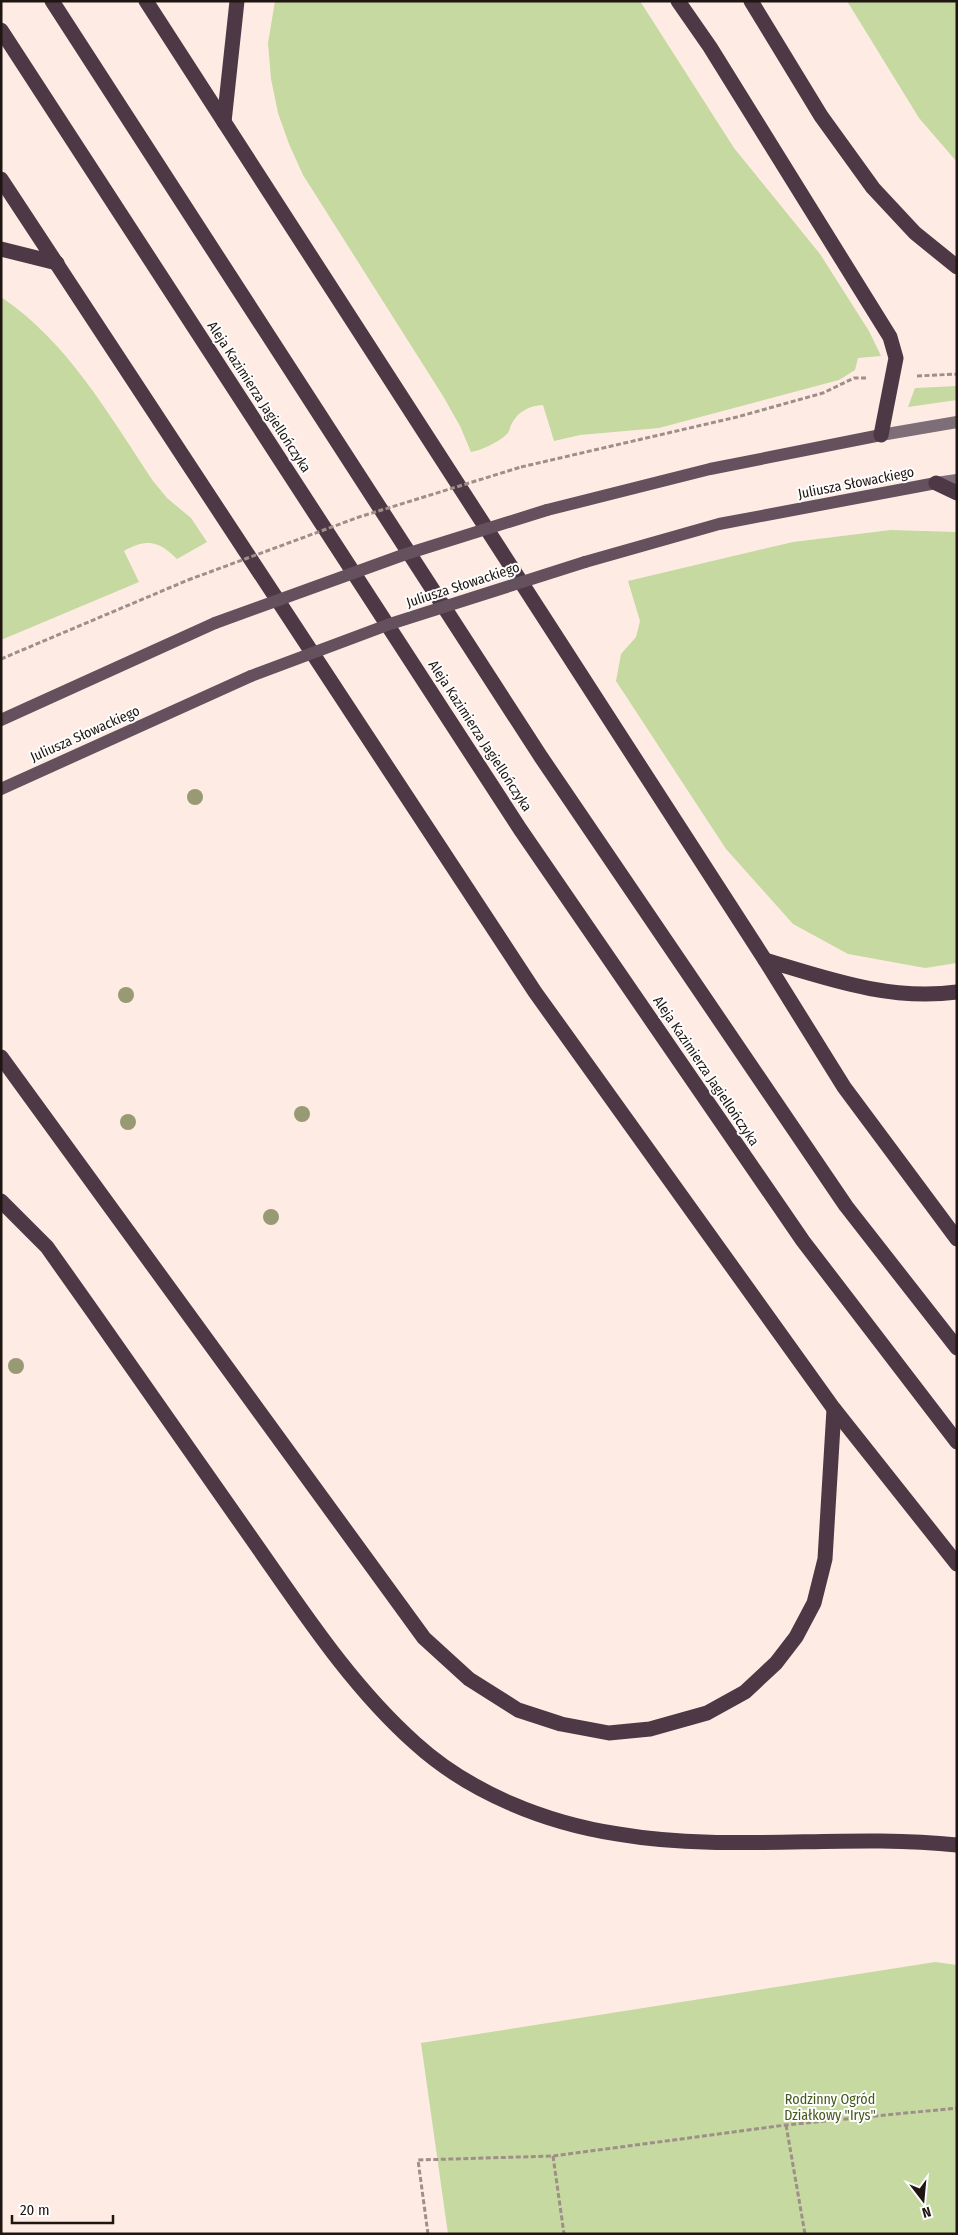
<svg xmlns="http://www.w3.org/2000/svg" width="958" height="2235" font-family="'Fira Sans Condensed',sans-serif">
<rect width="100%" height="100%" fill="#feece4"/>
<g fill="#c5d9a0">
<path d="M 275,1 L 640,1 L 734,148 L 820,254 L 869,331 L 881,356 L 858,358 L 855,370 L 839,380 L 659,428 L 580,435 L 554,441 L 543,405 C 529,406 518,411 511,425 C 510,428 509,433 506,435 C 497,443 482,450 471,452 L 460,426 L 443,396 L 303,175 L 289,144 L 278,113 L 271,79 L 268,43 Z"/>
<path d="M 847,1 L 957,1 L 957,162 L 919,118 Z"/>
<path d="M 1,297 C 68,342 109,415 153,481 L 167,498 L 191,518 L 207,542 L 177,559 C 159,541 147,538 124,551 L 139,582 L 1,640 Z"/>
<path d="M 957,386 L 957,400 L 908,407 L 915,388 Z"/>
<path d="M 891,530 L 957,532 L 957,963 L 925,968 L 848,954 L 793,924 L 726,849 L 616,681 L 621,654 L 636,637 L 640,621 L 628,581 L 793,542 Z"/>
<path d="M 935,1962 L 957,1965 L 957,2234 L 448,2234 L 421,2043 Z"/>
</g>
<g fill="none" stroke-linecap="round" stroke-linejoin="round">
<g stroke="#9e8f89" stroke-width="3" stroke-dasharray="5 2.5" stroke-linecap="butt">
<path d="M 917,376 L 957,374"/>
<path d="M 521,467 L 737,417 L 823,393 L 854,378 L 866,378"/>
<path d="M 1,659 L 188,580"/>
<path d="M 786,2125 L 805,2234"/>
<path d="M 553,2156 L 564,2234"/>
<path d="M 428,2234 L 418,2160 L 553,2156 L 786,2125 L 957,2108"/>
</g>
<g stroke="#7e6e78" stroke-width="12">
<path d="M 881,435 L 957,422"/>
<path d="M 936,483 L 957,480"/>
</g>
<g stroke="#64515d" stroke-width="12">
<path d="M 547,510 L 710,469 L 881,435"/>
<path d="M 585,562 L 719,524 L 936,483"/>
<path d="M 1,720 L 215,623"/>
<path d="M 1,789 L 251,676"/>
</g>
<g stroke="#4d3846" stroke-width="15">
<path d="M 52,1 L 541,757 L 846,1206 L 957,1348"/>
<path d="M 146,1 L 765,960 L 844,1087 L 957,1239"/>
<path d="M 678,1 L 710,47 L 890,337 L 896,358 L 881,435"/>
<path d="M 751,1 L 821,116 L 873,188 L 915,233 L 957,267"/>
<path d="M 1,30 L 520,829 L 803,1241 L 957,1442"/>
<path d="M 224,122 L 237,1"/>
<path d="M 1,179 L 535,992 L 834,1409 L 957,1564"/>
<path d="M 1,249 L 57,263"/>
<path d="M 936,483 L 957,493"/>
<path d="M 765,960 C 829,979 889,1001 957,992"/>
<path d="M 1,1057 L 424,1638 L 469,1679 L 518,1710 L 561,1724 L 609,1733 L 650,1729 L 707,1713 L 745,1692 L 776,1663 L 796,1637 L 814,1603 L 825,1559 L 834,1409"/>
<path d="M 1,1201 L 47,1247 C 116,1344 184,1442 252,1539 C 302,1610 350,1685 415,1743 C 470,1793 546,1823 618,1834 C 729,1853 845,1833 957,1845"/>
</g>
<path stroke="#9e8f89" stroke-width="3" stroke-dasharray="5 2.5" stroke-linecap="butt" d="M 188,580 L 359,517 L 521,467"/>
<g stroke="#64515d" stroke-width="12">
<path d="M 215,623 L 403,555 L 547,510"/>
<path d="M 251,676 L 390,624 L 585,562"/>
</g>
</g>
<g fill="#989a74">
<circle cx="195" cy="797" r="8"/>
<circle cx="126" cy="995" r="8"/>
<circle cx="302" cy="1114" r="8"/>
<circle cx="128" cy="1122" r="8"/>
<circle cx="271" cy="1217" r="8"/>
<circle cx="16" cy="1366" r="8"/>
</g>
<g text-anchor="middle" dominant-baseline="central" stroke-width="4" stroke-linejoin="round" paint-order="stroke">
<g font-size="14" fill="#1f1511" stroke="#fdfdfd">
<text transform="translate(259 397) rotate(57)">Aleja Kazimierza Jagiellończyka</text>
<text transform="translate(856 483) rotate(-11)">Juliusza Słowackiego</text>
<text transform="translate(463 585) rotate(-18)">Juliusza Słowackiego</text>
<text transform="translate(85 734) rotate(-24)">Juliusza Słowackiego</text>
<text transform="translate(480 736) rotate(57)">Aleja Kazimierza Jagiellończyka</text>
<text transform="translate(706 1071) rotate(56)">Aleja Kazimierza Jagiellończyka</text>
</g>
<g font-size="14" fill="#455719" stroke="#fdfdfd">
<text x="830" y="2099">Rodzinny Ogród<tspan x="830" dy="16">Działkowy "Irys"</tspan></text>
</g>
</g>
<rect width="958" height="2235" fill="none" stroke="#1f1511" stroke-width="5"/>
<g transform="translate(923 2200) rotate(164)" stroke="#fdfdfd" stroke-width="4" paint-order="stroke">
<path d="M0-4L9 19L0 12L-9 19Z" fill="#1f1511"/>
<text y="-8" font-size="14" font-weight="bold" text-anchor="middle" fill="#1f1511">N</text>
</g>
<path d="M12 2215v8h101v-8" fill="none" stroke="#1f1511" stroke-width="2.5"/>
<text x="20" y="2215" font-size="15" fill="#1f1511" stroke="#fdfdfd" stroke-width="4" paint-order="stroke">20 m</text>
</svg>
